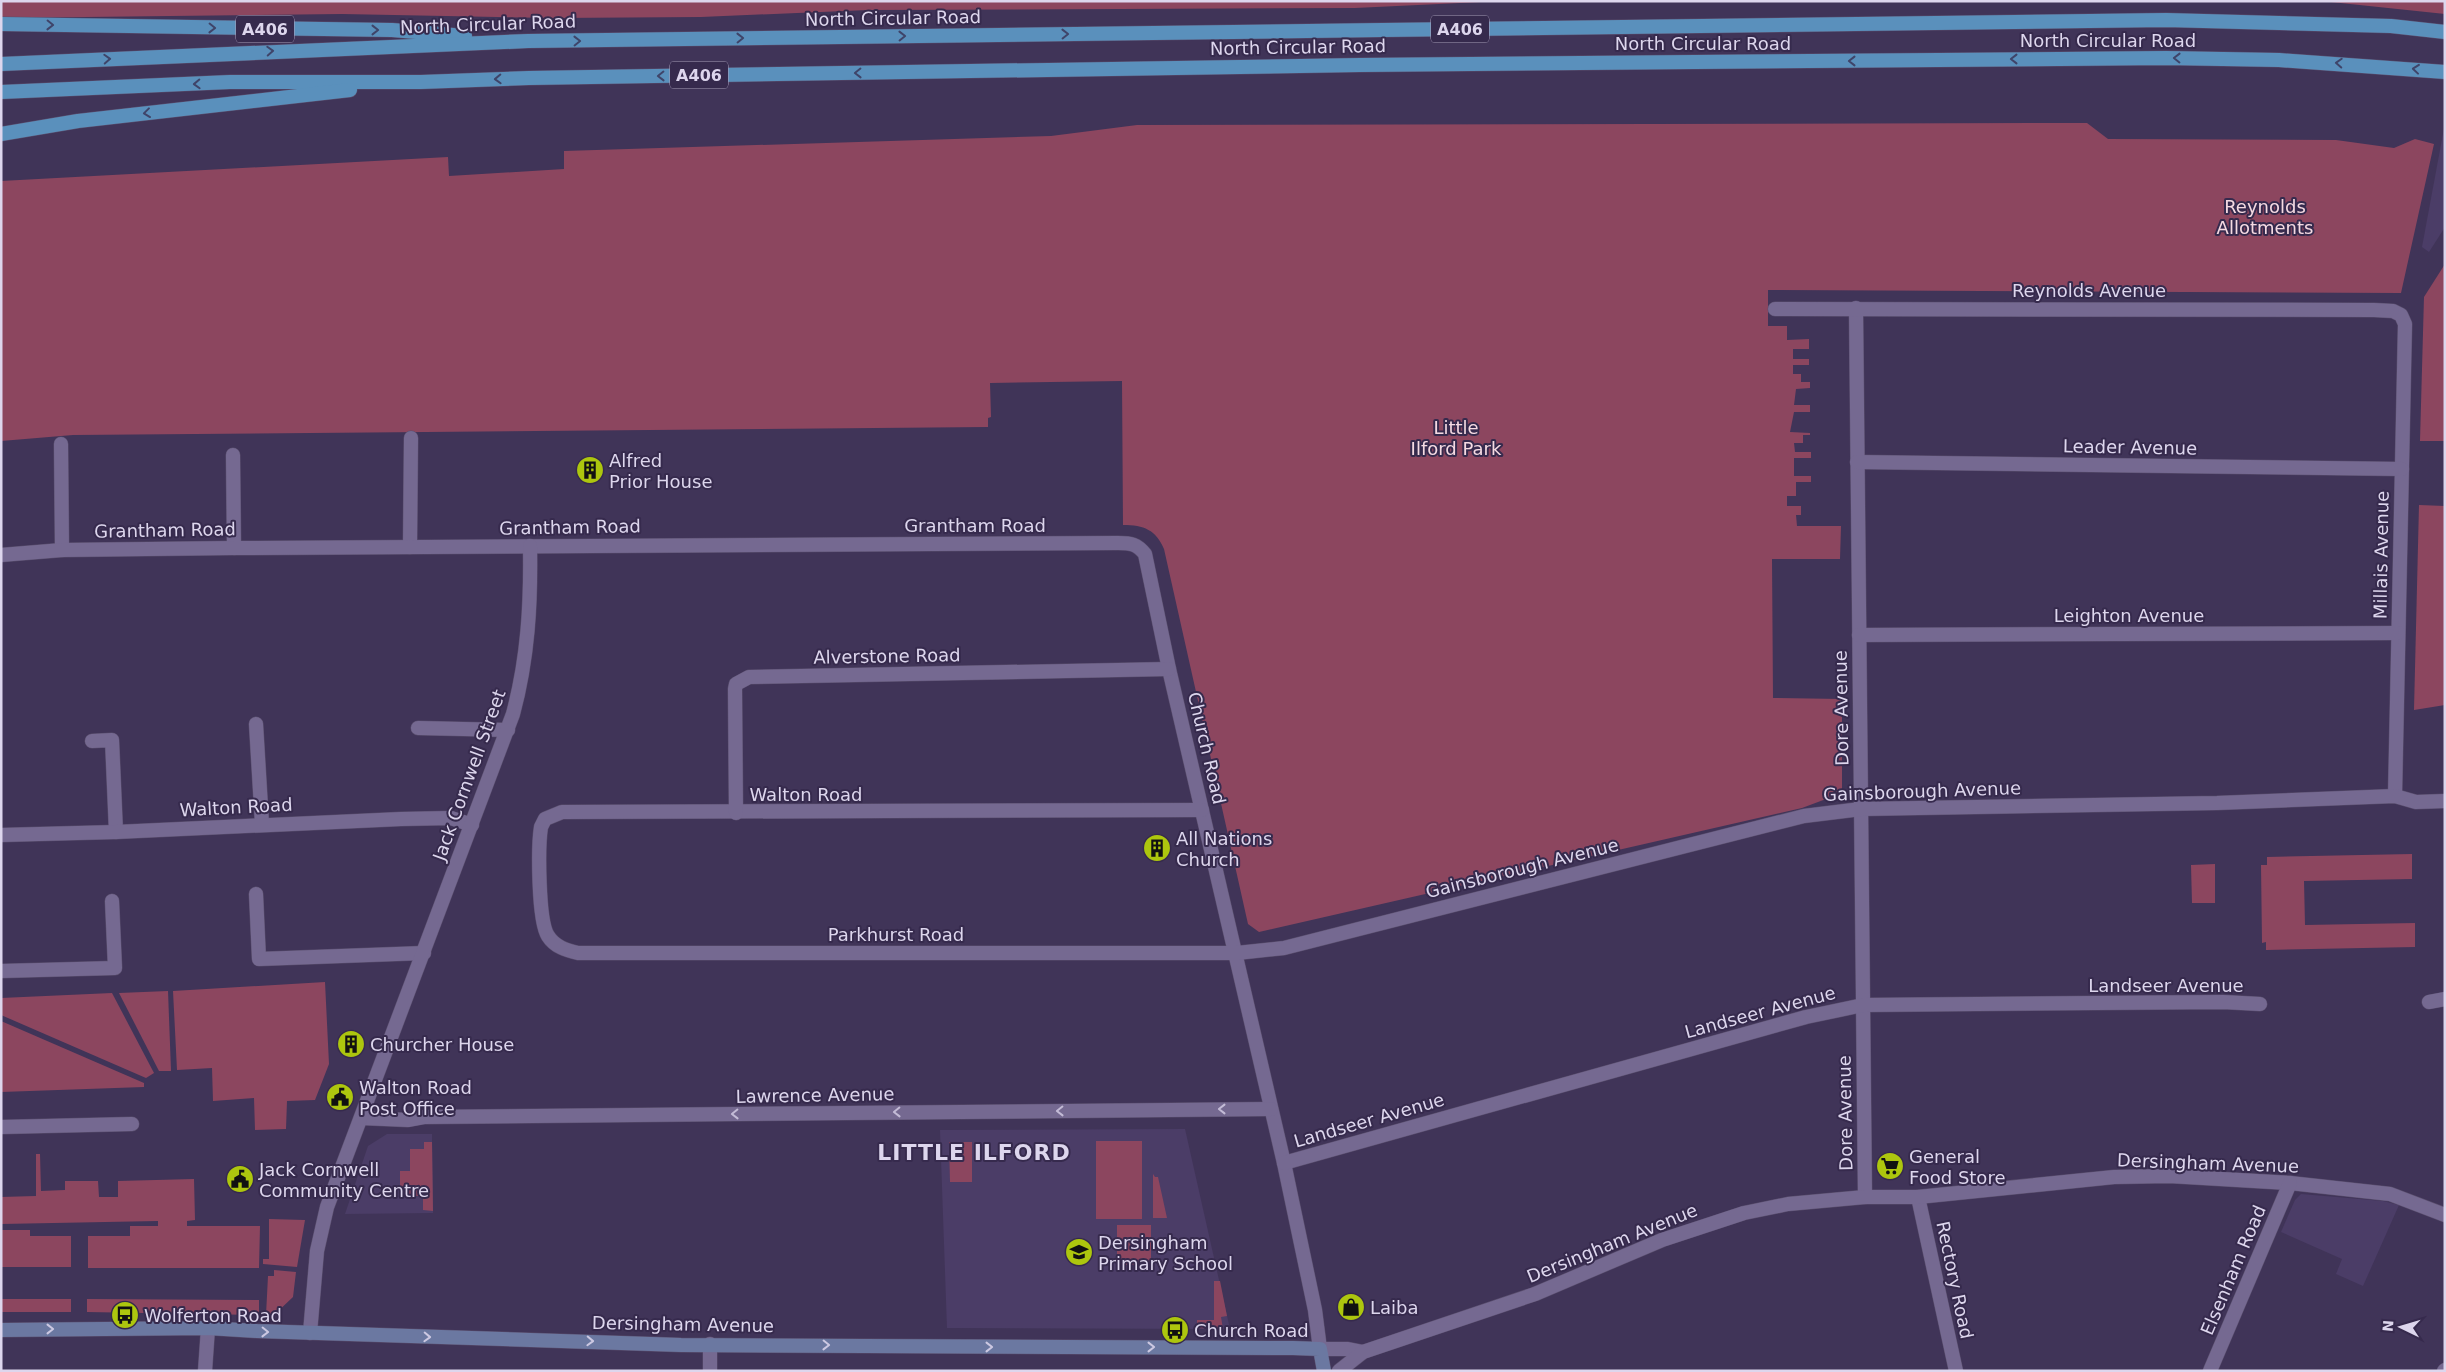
<svg xmlns="http://www.w3.org/2000/svg" width="2446" height="1372" font-family="'DejaVu Sans',sans-serif">
<rect width="100%" height="100%" fill="#403458"/>
<g fill="#4b3d67">
<path d="M 2445,123 L 2445,227 L 2429,252 L 2422,247 Z"/>
<path d="M 1185,1129 L 1230,1329 L 947,1328 L 940,1130 Z"/>
<path d="M 387,1134 L 432,1134 L 433,1213 L 345,1214 L 368,1146 Z"/>
<path d="M 2301,1194 L 2383,1201 L 2399,1205 L 2363,1286 L 2336,1274 L 2342,1259 L 2281,1232 L 2295,1200 Z"/>
</g>
<g fill="#8c465f">
<path d="M 1,1 L 1502,1 L 1355,8 L 868,10 L 701,17 L 554,18 L 342,14 L 1,18 Z"/>
<path d="M 2074,1 L 2445,1 L 2445,14 L 2331,2 Z"/>
<path d="M 2087,123 L 2108,139 L 2336,140 L 2394,148 L 2415,139 L 2434,144 L 2401,293 L 1768,290 L 1768,326 L 1787,326 L 1787,340 L 1809,339 L 1809,349 L 1793,349 L 1793,359 L 1809,359 L 1809,365 L 1793,365 L 1793,374 L 1801,374 L 1801,382 L 1810,382 L 1810,388 L 1796,389 L 1794,405 L 1810,405 L 1810,412 L 1794,412 L 1790,432 L 1810,433 L 1810,435 L 1803,435 L 1803,443 L 1794,443 L 1795,452 L 1811,452 L 1811,458 L 1794,458 L 1794,476 L 1811,476 L 1811,482 L 1796,482 L 1796,496 L 1787,496 L 1787,506 L 1801,506 L 1801,515 L 1796,515 L 1797,526 L 1841,526 L 1840,559 L 1772,559 L 1773,698 L 1842,699 L 1842,793 L 1802,808 L 1259,932 L 1248,924 L 1164,549 C 1156,530 1144,525 1123,525 L 1122,381 L 990,383 L 991,417 L 988,418 L 988,427 L 73,435 L 1,441 L 1,181 L 448,157 L 449,176 L 564,169 L 564,151 L 1051,136 L 1137,125 Z"/>
<path d="M 2445,264 L 2445,441 L 2420,441 L 2424,297 Z"/>
<path d="M 2419,505 L 2445,506 L 2445,705 L 2414,710 Z"/>
<path d="M 2412,854 L 2412,879 L 2304,881 L 2305,925 L 2415,923 L 2415,947 L 2266,950 L 2266,942 L 2262,943 L 2261,865 L 2267,865 L 2267,857 Z"/>
<path d="M 2215,864 L 2215,903 L 2192,903 L 2191,865 Z"/>
<path d="M 325,982 L 329,1064 L 315,1100 L 287,1101 L 286,1129 L 255,1130 L 254,1098 L 213,1101 L 212,1068 L 177,1070 L 173,991 Z"/>
<path d="M 168,991 L 171,1071 L 159,1071 L 119,993 Z"/>
<path d="M 112,993 L 154,1073 L 146,1078 L 1,1015 L 1,998 Z"/>
<path d="M 1,1021 L 144,1083 L 144,1087 L 1,1092 Z"/>
<rect x="1096" y="1141" width="46" height="78"/>
<path d="M 424,1142 L 432,1142 L 433,1211 L 423,1210 L 423,1196 L 400,1196 L 400,1171 L 410,1171 L 410,1149 L 424,1149 Z"/>
<path d="M 972,1142 L 972,1182 L 950,1182 L 949,1142 Z"/>
<path d="M 36,1154 L 40,1154 L 41,1191 L 65,1190 L 65,1181 L 98,1181 L 99,1197 L 118,1197 L 118,1181 L 194,1179 L 195,1220 L 187,1221 L 187,1226 L 260,1226 L 259,1268 L 88,1268 L 88,1236 L 130,1236 L 130,1226 L 158,1226 L 158,1221 L 1,1224 L 1,1197 L 36,1196 Z"/>
<path d="M 1153,1174 L 1155,1177 L 1158,1177 L 1167,1218 L 1153,1218 Z"/>
<path d="M 269,1219 L 305,1220 L 297,1267 L 263,1264 L 263,1259 L 269,1259 Z"/>
<rect x="1117" y="1225" width="34" height="40"/>
<path d="M 1,1230 L 30,1230 L 30,1236 L 71,1236 L 71,1267 L 1,1267 Z"/>
<path d="M 274,1270 L 296,1272 L 293,1297 L 274,1315 L 266,1315 L 268,1276 L 274,1276 Z"/>
<path d="M 1214,1281 L 1220,1281 L 1227,1316 L 1221,1317 L 1223,1329 L 1197,1328 L 1197,1320 L 1214,1320 Z"/>
<rect x="1" y="1299" width="70" height="13"/>
<path d="M 87,1299 L 259,1300 L 259,1315 L 87,1312 Z"/>
</g>
<g fill="none" stroke-linecap="round" stroke-linejoin="round">
<g stroke="#5a4f6e" stroke-width="15">
<g id="minor">
<path d="M 1856,308 L 1865,1197"/>
<path d="M 1775,309 L 2374,310 L 2393,311 L 2401,315 L 2405,324 L 2395,796"/>
<path d="M 61,444 L 62,550"/>
<path d="M 233,455 L 234,548"/>
<path d="M 1857,462 L 2402,469"/>
<path d="M 410,547 L 411,438"/>
<path d="M 1,555 L 62,550 L 234,548 L 1118,543 C 1131,543 1137,544 1145,554 L 1169,669 L 1284,1163 L 1315,1310 L 1320,1349 L 1348,1349 L 1363,1352"/>
<path d="M 1859,635 L 2398,633"/>
<path d="M 256,724 L 262,824"/>
<path d="M 418,728 L 508,730"/>
<path d="M 92,741 L 112,740 L 116,832"/>
<path d="M 1202,810 L 562,812 L 545,819 L 541,827 C 538,846 538,921 548,936 C 555,947 566,950 578,953 L 1237,953 L 1284,948 L 1804,816 L 1861,809 L 2217,803 L 2395,796 L 2416,802 L 2445,801"/>
<path d="M 736,813 L 735,689 L 736,684 L 749,677 L 1169,669"/>
<path d="M 1,835 L 116,832 L 401,819 L 451,818 L 472,825"/>
<path d="M 256,894 L 259,959 L 424,953"/>
<path d="M 1,971 L 115,968 L 112,901"/>
<path d="M 2429,1002 L 2445,999"/>
<path d="M 361,1118 L 408,1120 L 424,1117 L 1271,1109"/>
<path d="M 1,1127 L 132,1124"/>
<path d="M 1284,1163 L 1806,1017 L 1863,1005 L 2223,1002 L 2260,1004"/>
<path d="M 1918,1197 L 1956,1371"/>
<path d="M 310,1333 L 317,1251 L 327,1207 L 513,714 C 528,658 531,604 530,546"/>
<path d="M 205,1371 L 208,1328"/>
<path d="M 710,1371 L 710,1344"/>
<path d="M 1339,1371 L 1363,1352 L 1535,1294 L 1662,1240 L 1744,1213 L 1788,1204 L 1865,1197 L 1918,1197 L 2114,1177 L 2169,1176 L 2290,1183 L 2390,1194 L 2445,1215"/>
<path d="M 2210,1371 L 2290,1183"/>
<path d="M 2444,1371 L 2445,1370"/>
</g>
</g>
<g stroke="#5a4f6e" stroke-width="15">
<path id="secondary" d="M 1,1330 L 208,1328 L 257,1331 L 681,1345 L 1293,1348 L 1320,1349 L 1324,1371"/>
</g>
<g stroke="#5a4f6e" stroke-width="15">
<g id="trunk">
<path d="M 1,24 L 392,30 L 465,36"/>
<path d="M 1,64 L 528,41 L 1382,30 L 2166,20 L 2391,26 L 2445,32"/>
<path d="M 1,92 L 230,82 L 421,82 L 529,78 L 1360,65 L 2166,58 L 2279,60 L 2445,72"/>
<path d="M 1,134 L 78,121 L 350,90"/>
</g>
</g>
<use href="#minor" stroke="#756991" stroke-width="14"/>
<use href="#secondary" stroke="#6b78a1" stroke-width="14"/>
<use href="#trunk" stroke="#5a90bc" stroke-width="14"/>
</g>
<defs><path id="oneway-chevron" d="M-2-3.5L2.5 0L-2 3.5" fill="none" stroke-width="1.6" stroke-linecap="round" stroke-linejoin="round" transform="scale(1.25)"/></defs>
<g stroke="#3f4469">
<use href="#oneway-chevron" transform="translate(50 25) rotate(1)"/>
<use href="#oneway-chevron" transform="translate(212 28) rotate(1)"/>
<use href="#oneway-chevron" transform="translate(375 30)"/>
<use href="#oneway-chevron" transform="translate(1065 34) rotate(-1)"/>
<use href="#oneway-chevron" transform="translate(902 36) rotate(-1)"/>
<use href="#oneway-chevron" transform="translate(740 38) rotate(-1)"/>
<use href="#oneway-chevron" transform="translate(577 41) rotate(-1)"/>
<use href="#oneway-chevron" transform="translate(270 51) rotate(-3)"/>
<use href="#oneway-chevron" transform="translate(2177 58) rotate(-179)"/>
<use href="#oneway-chevron" transform="translate(107 59) rotate(-3)"/>
<use href="#oneway-chevron" transform="translate(2014 59) rotate(180)"/>
<use href="#oneway-chevron" transform="translate(1852 61) rotate(180)"/>
<use href="#oneway-chevron" transform="translate(2339 63) rotate(-177)"/>
<use href="#oneway-chevron" transform="translate(2416 69) rotate(-174)"/>
<use href="#oneway-chevron" transform="translate(858 73) rotate(179)"/>
<use href="#oneway-chevron" transform="translate(661 76) rotate(179)"/>
<use href="#oneway-chevron" transform="translate(498 79) rotate(178)"/>
<use href="#oneway-chevron" transform="translate(197 84) rotate(178)"/>
<use href="#oneway-chevron" transform="translate(147 113) rotate(173)"/>
</g>
<g stroke="#c3bbd6">
<use href="#oneway-chevron" transform="translate(1222 1109) rotate(180)"/>
<use href="#oneway-chevron" transform="translate(1060 1111) rotate(179)"/>
<use href="#oneway-chevron" transform="translate(897 1112) rotate(179)"/>
<use href="#oneway-chevron" transform="translate(735 1114) rotate(179)"/>
</g>
<g stroke="#ccc8e2">
<use href="#oneway-chevron" transform="translate(50 1329)"/>
<use href="#oneway-chevron" transform="translate(265 1332) rotate(1)"/>
<use href="#oneway-chevron" transform="translate(427 1337) rotate(2)"/>
<use href="#oneway-chevron" transform="translate(590 1341) rotate(2)"/>
<use href="#oneway-chevron" transform="translate(826 1345) rotate(1)"/>
<use href="#oneway-chevron" transform="translate(989 1347)"/>
<use href="#oneway-chevron" transform="translate(1151 1347)"/>
</g>
<defs>
<g id="building-disc" transform="scale(1.4375)"><circle r="9.5" fill="#adc60e" stroke="#362a4d"/><path d="M-4-6H4V6H1V3H-1V6H-4ZM-2.5-4.3h1.7v1.8h-1.7ZM.8-4.3h1.7v1.8H.8ZM-2.5-1h1.7V.8h-1.7ZM.8-1h1.7V.8H.8Z" fill="#111"/></g>
<g id="civic-disc" transform="scale(1.4375)"><circle r="9.5" fill="#adc60e" stroke="#362a4d"/><path d="M-.6-6.5H3V-4.5H.6V-3L4-1V1h2V6H-6V1h2V-1L-.6-3ZM-1.2 2.5V6h2.4V2.5Z" fill="#111"/></g>
<g id="supermarket-disc" transform="scale(1.4375)"><circle r="9.5" fill="#adc60e" stroke="#362a4d"/><path d="M-6-5.5h2.5l.6 2H6L4.5 2H-2.5L-4.4-4H-6ZM-1.5 3.2a1.3 1.3 0 1 0 .1 0ZM3 3.2a1.3 1.3 0 1 0 .1 0Z" fill="#111"/></g>
<g id="school-disc" transform="scale(1.4375)"><circle r="9.5" fill="#adc60e" stroke="#362a4d"/><path d="M0-5L7-2L0 1L-7-2ZM-4 1L0 2.5L4 1V4Q0 6-4 4Z" fill="#111"/></g>
<g id="shop-disc" transform="scale(1.4375)"><circle r="9.5" fill="#adc60e" stroke="#362a4d"/><path d="M-5-2.5h2.3a2.7 3.5 0 0 1 5.4 0H5L5.5 6h-11ZM-1.5-2.5h3a1.5 2.3 0 0 0-3 0Z" fill="#111"/></g>
<g id="bus-disc" transform="scale(1.4375)"><circle r="9.5" fill="#adc60e" stroke="#362a4d"/><path d="M-5-6H5V4H4V6H2V4H-2V6H-4V4H-5ZM-3.5-4V0h7V-4ZM-3.5 1.2v1.5H-2V1.2ZM2 1.2v1.5H3.5V1.2Z" fill="#111"/></g>
</defs>
<g fill-rule="evenodd">
<use href="#building-disc" x="590" y="470"/>
<use href="#building-disc" x="1157" y="848"/>
<use href="#building-disc" x="351" y="1044"/>
<use href="#civic-disc" x="340" y="1097"/>
<use href="#supermarket-disc" x="1890" y="1166"/>
<use href="#civic-disc" x="240" y="1179"/>
<use href="#school-disc" x="1079" y="1252"/>
<use href="#shop-disc" x="1351" y="1307"/>
<use href="#bus-disc" x="125" y="1315"/>
<use href="#bus-disc" x="1175" y="1330"/>
</g>
<g text-anchor="middle" dominant-baseline="central" stroke-width="4" stroke-linejoin="round" paint-order="stroke">
<g fill="#362a4d" stroke="#aba2bd" stroke-width="1">
<rect x="236" y="15.5" width="58" height="27" rx="4"/>
<rect x="1431" y="15.5" width="58" height="27" rx="4"/>
<rect x="670" y="61.5" width="58" height="27" rx="4"/>
</g>
<g font-size="16" font-weight="bold" fill="#ddd6ed">
<text x="265" y="29">A406</text>
<text x="1460" y="29">A406</text>
<text x="699" y="75">A406</text>
</g>
<g font-size="18" fill="#ddd6ed" stroke="#362a4d">
<text transform="translate(893 18) rotate(-1)">North Circular Road</text>
<text transform="translate(488 24) rotate(-2)">North Circular Road</text>
<text x="2108" y="40">North Circular Road</text>
<text x="1703" y="43">North Circular Road</text>
<text transform="translate(1298 47) rotate(-1)">North Circular Road</text>
<text x="2089" y="290">Reynolds Avenue</text>
<text transform="translate(2130 447) rotate(1)">Leader Avenue</text>
<text x="975" y="525">Grantham Road</text>
<text transform="translate(570 527) rotate(-1)">Grantham Road</text>
<text transform="translate(165 530) rotate(-1)">Grantham Road</text>
<text transform="translate(2381 555) rotate(-89)">Millais Avenue</text>
<text x="2129" y="615">Leighton Avenue</text>
<text transform="translate(887 656) rotate(-1)">Alverstone Road</text>
<text transform="translate(1841 708) rotate(-91)">Dore Avenue</text>
<text transform="translate(1207 748) rotate(77)">Church Road</text>
<text transform="translate(469 775) rotate(-70)">Jack Cornwell Street</text>
<text transform="translate(1922 791) rotate(-2)">Gainsborough Avenue</text>
<text x="806" y="794">Walton Road</text>
<text transform="translate(236 807) rotate(-3)">Walton Road</text>
<text transform="translate(1522 868) rotate(-14)">Gainsborough Avenue</text>
<text x="896" y="934">Parkhurst Road</text>
<text x="2166" y="985">Landseer Avenue</text>
<text transform="translate(1760 1012) rotate(-15)">Landseer Avenue</text>
<text transform="translate(815 1095) rotate(-1)">Lawrence Avenue</text>
<text transform="translate(1845 1113) rotate(-91)">Dore Avenue</text>
<text transform="translate(1369 1120) rotate(-16)">Landseer Avenue</text>
<text transform="translate(2208 1163) rotate(2)">Dersingham Avenue</text>
<text transform="translate(1612 1243) rotate(-22)">Dersingham Avenue</text>
<text transform="translate(2233 1270) rotate(-67)">Elsenham Road</text>
<text transform="translate(1955 1280) rotate(78)">Rectory Road</text>
<text transform="translate(683 1324) rotate(1)">Dersingham Avenue</text>
</g>
<g font-size="18" fill="#f5dae2" stroke="#362a4d">
<text x="2265" y="206">Reynolds<tspan x="2265" dy="21">Allotments</tspan></text>
<text x="1456" y="427">Little<tspan x="1456" dy="21">Ilford Park</tspan></text>
</g>
<g font-size="18" fill="#ddd6ed" stroke="#362a4d" text-anchor="start">
<text x="609" y="460">Alfred<tspan x="609" dy="21">Prior House</tspan></text>
<text x="1176" y="838">All Nations<tspan x="1176" dy="21">Church</tspan></text>
<text x="370" y="1044">Churcher House</text>
<text x="359" y="1087">Walton Road<tspan x="359" dy="21">Post Office</tspan></text>
<text x="1909" y="1156">General<tspan x="1909" dy="21">Food Store</tspan></text>
<text x="259" y="1169">Jack Cornwell<tspan x="259" dy="21">Community Centre</tspan></text>
<text x="1098" y="1242">Dersingham<tspan x="1098" dy="21">Primary School</tspan></text>
<text x="1370" y="1307">Laiba</text>
<text x="144" y="1315">Wolferton Road</text>
<text x="1194" y="1330">Church Road</text>
</g>
<g font-size="22" font-weight="bold" letter-spacing="1" fill="#ddd6ed" stroke="#362a4d">
<text x="974" y="1152">LITTLE ILFORD</text>
</g>
</g>
<rect width="2446" height="1372" fill="none" stroke="#ddd6ed" stroke-width="5"/>
<g transform="translate(2401 1327) rotate(275)" stroke="#362a4d" stroke-width="4" paint-order="stroke">
<path d="M0-4L9 19L0 12L-9 19Z" fill="#ddd6ed"/>
<text y="-8" font-size="14" font-weight="bold" text-anchor="middle" fill="#ddd6ed">N</text>
</g>
</svg>
